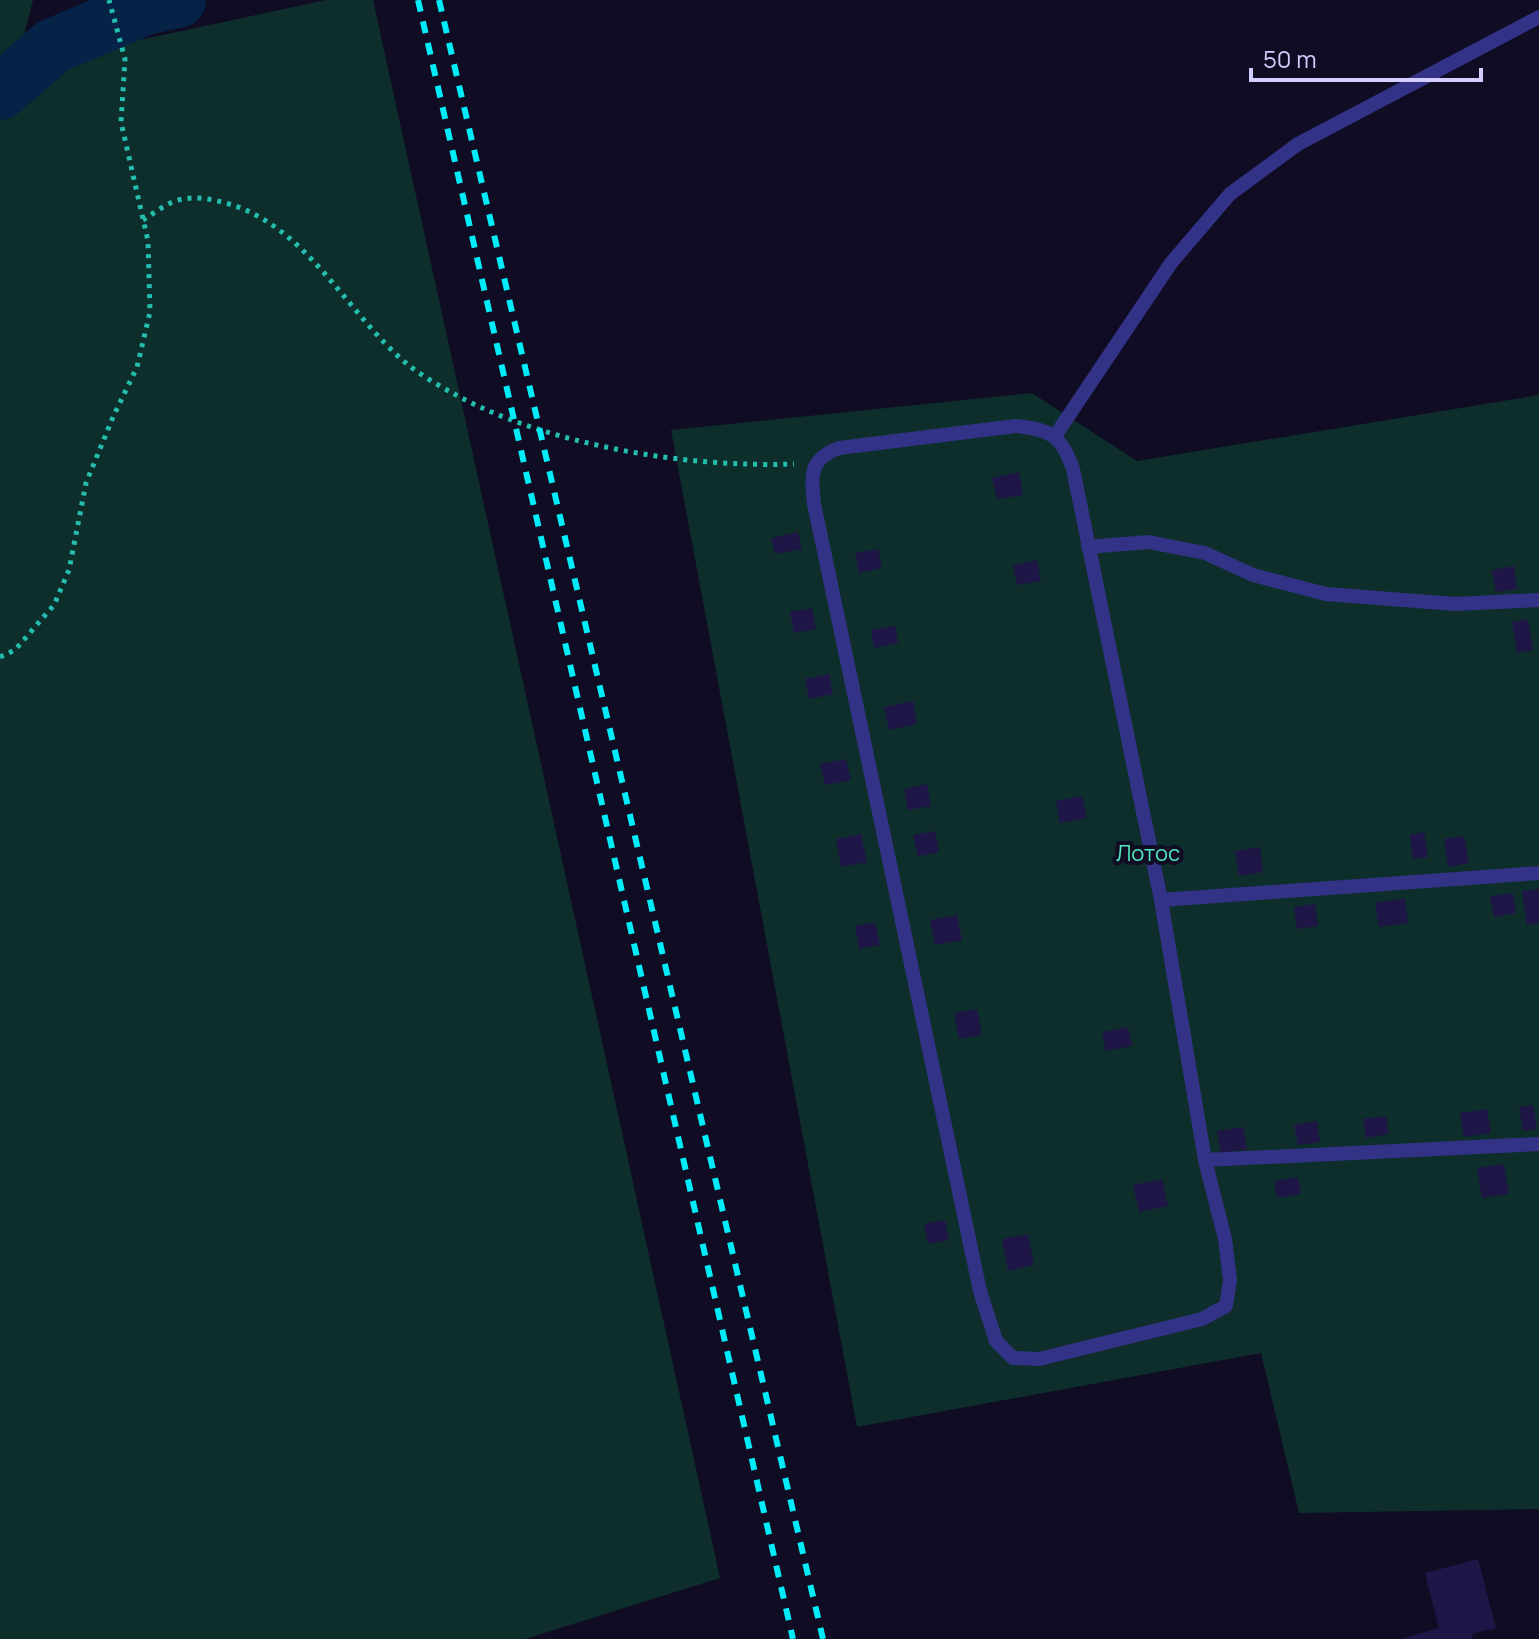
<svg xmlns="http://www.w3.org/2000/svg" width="1539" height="1639" font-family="Manrope,sans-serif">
<rect width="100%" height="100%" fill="#0f0c24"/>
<g fill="#0e2e2c">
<path d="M 0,0 L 33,0 L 23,39 L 0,59 Z"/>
<path d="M 326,0 L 373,0 L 720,1578 L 525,1639 L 0,1639 L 0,114 L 22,95 L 98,49 Z"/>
<path d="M 1032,393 L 1137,461 L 1539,395 L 1539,1509 L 1299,1513 L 1261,1353 L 857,1427 L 671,430 Z"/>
</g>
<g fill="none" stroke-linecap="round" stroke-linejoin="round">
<path stroke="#072247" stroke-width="56" d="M 0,92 L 53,46 L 146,7 L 178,0"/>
</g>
<g fill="#1e1646">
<path d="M 1019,472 L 1023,495 L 997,499 L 992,478 Z"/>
<path d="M 798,532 L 802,549 L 775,554 L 771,538 Z"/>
<path d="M 878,549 L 882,568 L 859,573 L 855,553 Z"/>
<path d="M 1037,560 L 1041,581 L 1017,585 L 1013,565 Z"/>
<path d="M 1514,566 L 1517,589 L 1496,592 L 1492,570 Z"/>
<path d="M 812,608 L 816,629 L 794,633 L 790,612 Z"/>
<path d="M 1528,619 L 1533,650 L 1517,653 L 1512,622 Z"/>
<path d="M 895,626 L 898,643 L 874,648 L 871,630 Z"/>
<path d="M 829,674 L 833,694 L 809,699 L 805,679 Z"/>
<path d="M 913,701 L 917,724 L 889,730 L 884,707 Z"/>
<path d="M 846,759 L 851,780 L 825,785 L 820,764 Z"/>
<path d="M 927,784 L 931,806 L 908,810 L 904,789 Z"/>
<path d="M 1082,796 L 1087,818 L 1060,823 L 1056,801 Z"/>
<path d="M 935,831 L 939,852 L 918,856 L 913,835 Z"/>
<path d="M 1424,832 L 1428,857 L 1413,859 L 1410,835 Z"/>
<path d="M 861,834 L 867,862 L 841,867 L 836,839 Z"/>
<path d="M 1464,836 L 1469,863 L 1448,867 L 1444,839 Z"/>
<path d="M 1260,847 L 1263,872 L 1239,876 L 1235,851 Z"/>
<path d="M 1539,889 L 1539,923 L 1527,925 L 1522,891 Z"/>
<path d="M 1513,893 L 1516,913 L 1494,917 L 1490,896 Z"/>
<path d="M 1405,898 L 1408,923 L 1379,927 L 1375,903 Z"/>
<path d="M 1315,904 L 1318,926 L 1297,929 L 1294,907 Z"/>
<path d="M 957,915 L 962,940 L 935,945 L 930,920 Z"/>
<path d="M 875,922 L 880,945 L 859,949 L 855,926 Z"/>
<path d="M 977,1009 L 982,1035 L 959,1039 L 954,1013 Z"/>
<path d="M 1128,1027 L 1132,1046 L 1106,1051 L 1102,1032 Z"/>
<path d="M 1533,1105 L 1537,1129 L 1523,1131 L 1519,1107 Z"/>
<path d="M 1487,1109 L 1491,1133 L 1464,1137 L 1460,1113 Z"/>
<path d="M 1386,1116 L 1389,1134 L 1366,1138 L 1363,1119 Z"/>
<path d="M 1317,1121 L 1320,1142 L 1298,1145 L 1294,1125 Z"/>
<path d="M 1243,1127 L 1247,1149 L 1221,1153 L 1217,1131 Z"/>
<path d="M 1504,1164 L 1509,1194 L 1482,1198 L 1477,1168 Z"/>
<path d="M 1298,1177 L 1301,1194 L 1277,1198 L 1274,1181 Z"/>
<path d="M 1162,1179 L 1168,1206 L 1139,1212 L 1133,1185 Z"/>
<path d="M 945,1220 L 949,1240 L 928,1244 L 924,1224 Z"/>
<path d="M 1028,1234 L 1034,1265 L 1008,1271 L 1002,1239 Z"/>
<path d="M 1478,1559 L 1496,1628 L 1472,1634 L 1473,1639 L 1401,1639 L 1439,1628 L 1425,1573 Z"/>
</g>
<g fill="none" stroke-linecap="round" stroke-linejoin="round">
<g stroke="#23beae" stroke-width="5" stroke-dasharray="4 6" stroke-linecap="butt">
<path d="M 143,220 C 153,214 164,205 175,201 C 190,196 207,198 222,202 C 306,223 345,312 407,364 C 422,376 441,387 458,396 C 551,446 690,468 794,464"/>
<path d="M 0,657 L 15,650 L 54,605 L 69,570 L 86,483 L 113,417 L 137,367 L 150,312 L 148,241 L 121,122 L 125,59 L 109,0"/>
</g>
<g stroke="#323387" stroke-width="14">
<path d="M 1016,426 C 1051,430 1061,435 1073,469 L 1161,900 L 1205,1160 L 1225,1239 L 1230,1280 L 1226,1306 L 1202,1319 L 1039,1359 L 1013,1358 L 996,1341 L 980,1291 L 814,504 C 811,475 809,459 839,448 Z"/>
<path d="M 1055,436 L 1171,263 L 1230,194 L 1298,144 L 1539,17"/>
<path d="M 1088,547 L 1148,542 L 1205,553 L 1253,575 L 1326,594 L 1455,604 L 1539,600"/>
<path d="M 1161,900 L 1539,873"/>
<path d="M 1205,1160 L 1539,1144"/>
</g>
<g stroke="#00ecf9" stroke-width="6" stroke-dasharray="12 10" stroke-linecap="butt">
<path d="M 418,0 L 793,1639"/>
<path d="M 439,0 L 823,1639"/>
</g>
</g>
<g text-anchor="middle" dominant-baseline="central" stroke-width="8" stroke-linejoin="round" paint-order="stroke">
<g font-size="22" fill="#50eabc" stroke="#0f0c24">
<text x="1148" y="853">Лотос</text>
</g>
</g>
<path d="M1251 68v12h230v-12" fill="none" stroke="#d2ceff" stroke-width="4"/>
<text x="1263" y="68" font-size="24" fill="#d2ceff" stroke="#0f0c24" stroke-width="6" paint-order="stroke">50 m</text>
</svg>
